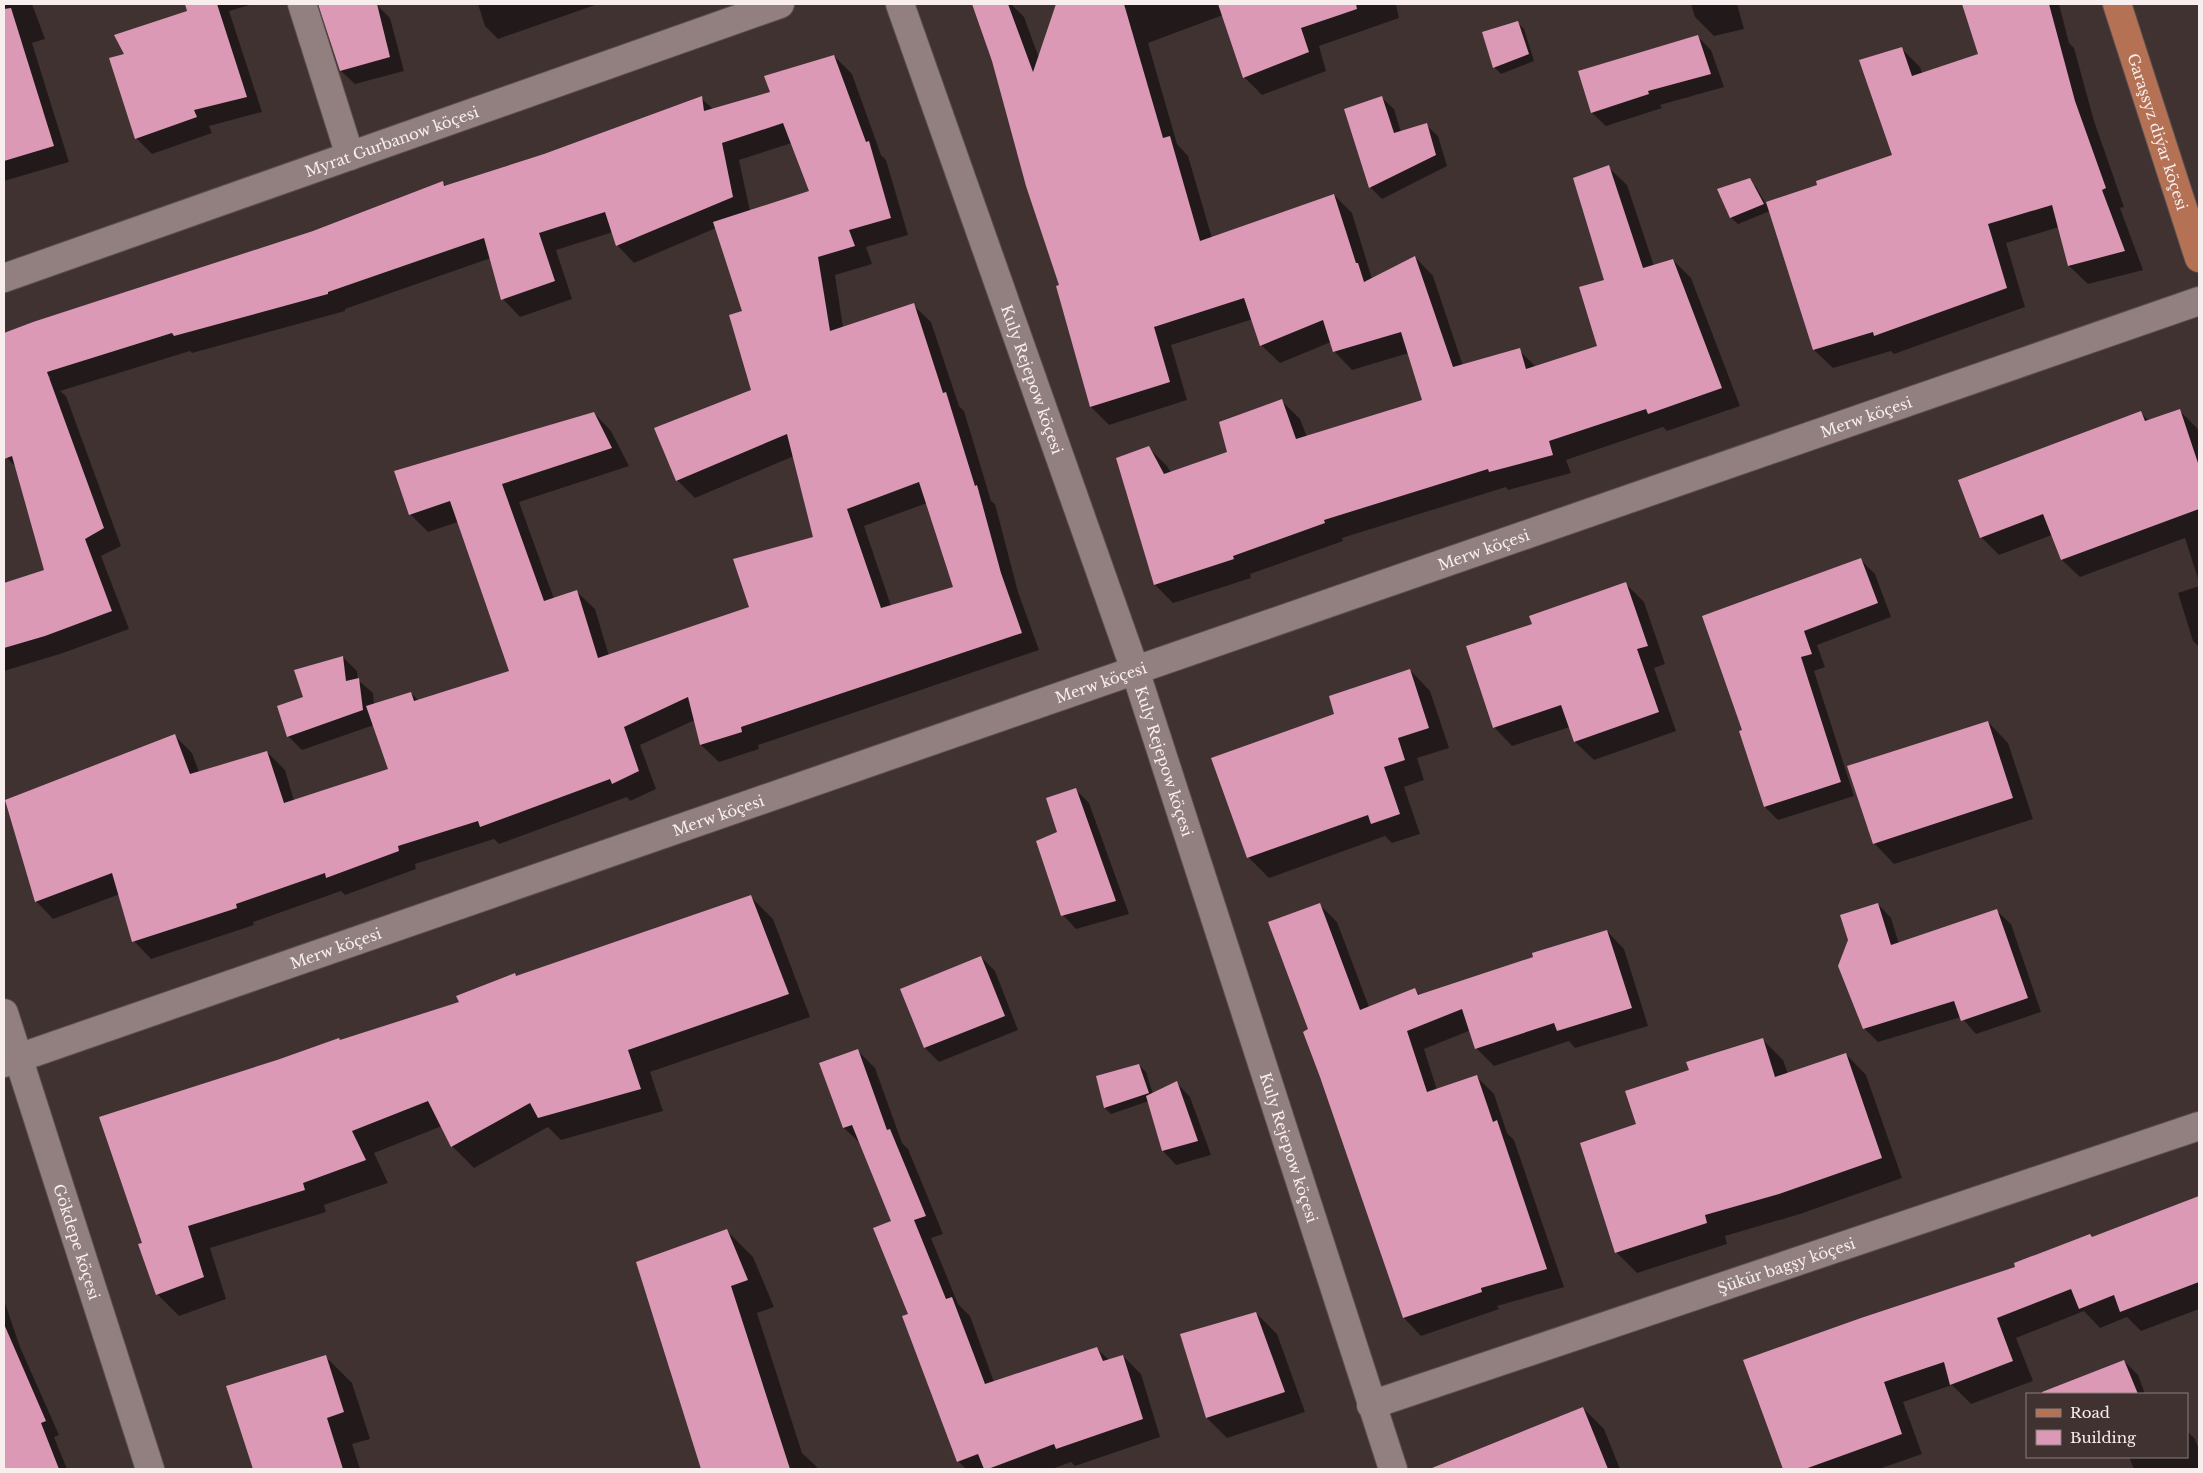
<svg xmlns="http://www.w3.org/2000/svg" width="2203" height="1473" font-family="'Libre Baskerville',serif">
<rect width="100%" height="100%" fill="#413232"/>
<g fill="#0007" fill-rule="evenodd">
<path d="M 4,4 L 32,4 L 45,39 L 32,43 L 69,162 L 4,181 Z"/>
<path d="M 186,4 L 253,4 L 229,11 L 262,112 L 209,126 L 212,133 L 152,154 L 136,138 L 126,54 L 189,12 Z"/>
<path d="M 319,4 L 370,4 L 371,7 L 377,5 L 390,18 L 404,71 L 355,84 L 341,71 Z"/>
<path d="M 478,4 L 598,4 L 498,39 L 485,26 Z"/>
<path d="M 989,4 L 1011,4 L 1024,17 L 1039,58 L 1057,4 L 1396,4 L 1399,18 L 1319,46 L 1326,71 L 1262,95 L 1244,77 L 1223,15 L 1148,43 L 1177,144 L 1188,156 L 1212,238 L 1334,195 L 1352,213 L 1372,279 L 1415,257 L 1433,276 L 1463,366 L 1519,350 L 1536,367 L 1598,347 L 1605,280 L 1608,167 L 1627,185 L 1654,266 L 1673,260 L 1691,278 L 1740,406 L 1667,431 L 1663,427 L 1566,460 L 1571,473 L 1508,490 L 1506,487 L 1342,538 L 1343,541 L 1250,574 L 1251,578 L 1173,603 L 1155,585 L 1117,459 L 1149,448 L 1167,466 L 1171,473 L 1229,453 L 1282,401 L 1300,419 L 1307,437 L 1423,401 L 1409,353 L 1352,370 L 1334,351 L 1331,342 L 1280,363 L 1261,345 L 1253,319 L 1171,345 L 1187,400 L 1109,425 L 1091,407 L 1061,286 L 993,61 L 975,8 Z"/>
<path d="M 1691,4 L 1737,4 L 1744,29 L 1714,36 L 1695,17 Z"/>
<path d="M 1963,4 L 2059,4 L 2069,43 L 2074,48 L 2094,121 L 2124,207 L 2120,208 L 2143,270 L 2088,284 L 2069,266 L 2059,227 L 2006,243 L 2025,307 L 1894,354 L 1891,351 L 1833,368 L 1814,350 L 1770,211 L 1738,224 L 1731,218 L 1719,190 L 1749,180 L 1756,187 L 1766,204 L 1819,186 L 1893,156 L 1901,48 L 1920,67 L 1922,73 L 1979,55 Z"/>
<path d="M 1517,22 L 1524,29 L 1534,61 L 1501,74 L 1494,67 Z"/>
<path d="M 1697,36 L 1711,50 L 1724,87 L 1660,105 L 1662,108 L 1606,126 L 1592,113 Z"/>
<path d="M 834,56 L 852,74 L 881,155 L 886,160 L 908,235 L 866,247 L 872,264 L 835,275 L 843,327 L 913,305 L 931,322 L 959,406 L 964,411 L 991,501 L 995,504 L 1018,592 L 1039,650 L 758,745 L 759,749 L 719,762 L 701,745 L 695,720 L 640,745 L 656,789 L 630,801 L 627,797 L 499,844 L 494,839 L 415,864 L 416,869 L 345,895 L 341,891 L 253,922 L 254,925 L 151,959 L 134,941 L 120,894 L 53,919 L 36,901 L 174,735 L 192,753 L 199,772 L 267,752 L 285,770 L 294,801 L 390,770 L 374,725 L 302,750 L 288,736 L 304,698 L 343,657 L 357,671 L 358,680 L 373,693 L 374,705 L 411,693 L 419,701 L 510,672 L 458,522 L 428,532 L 410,514 L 594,413 L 611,431 L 629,466 L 519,502 L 554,599 L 577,592 L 595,609 L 609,656 L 750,608 L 814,537 L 794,456 L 695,498 L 677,480 L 753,391 L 744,312 L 716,228 L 634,263 L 617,245 L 613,232 L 556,250 L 572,299 L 520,317 L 503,299 L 491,258 L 345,309 L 345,311 L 192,353 L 190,351 L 60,391 L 66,396 L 121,546 L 101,556 L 129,629 L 63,653 L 4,671 L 4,584 L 46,571 L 16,467 L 7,458 L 4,446 L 4,357 L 17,389 L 51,378 L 45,372 L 314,232 L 443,183 L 447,187 L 545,155 L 701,98 L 713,109 L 772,93 ZM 792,143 L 811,192 L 750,211 L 739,160 ZM 927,503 L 955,588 L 891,606 L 864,526 Z"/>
<path d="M 1382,98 L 1394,109 L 1401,132 L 1426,125 L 1438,136 L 1447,166 L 1382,199 L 1370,187 Z"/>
<path d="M 2180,411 L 2197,428 L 2199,434 L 2199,582 L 2185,538 L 2080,577 L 2062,560 L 2052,535 L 1999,555 L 1981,537 L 2141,413 L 2149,421 Z"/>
<path d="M 1861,560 L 1875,574 L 1891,617 L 1817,645 L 1825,667 L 1814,671 L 1854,796 L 1778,820 L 1765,807 L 1743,731 L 1704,616 Z"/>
<path d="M 1625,583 L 1644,602 L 1665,664 L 1654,668 L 1676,731 L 1594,760 L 1575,742 L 1570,727 L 1512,746 L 1494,727 L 1534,625 Z"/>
<path d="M 2199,586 L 2199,647 L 2193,641 L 2178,593 Z"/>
<path d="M 1410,670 L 1430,691 L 1449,748 L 1417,758 L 1424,780 L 1404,787 L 1420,834 L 1392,843 L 1385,836 L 1269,878 L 1248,857 L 1336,715 Z"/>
<path d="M 1988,722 L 2008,743 L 2033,819 L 1894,864 L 1874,843 Z"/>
<path d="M 1075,789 L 1089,803 L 1129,914 L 1076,929 L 1063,915 Z"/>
<path d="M 751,897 L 773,919 L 810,1017 L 650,1072 L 663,1111 L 561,1140 L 548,1127 L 474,1168 L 452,1146 L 442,1126 L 374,1153 L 388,1183 L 324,1205 L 326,1212 L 210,1248 L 226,1299 L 179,1316 L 157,1294 L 144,1244 L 341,1041 L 461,1002 L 517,977 Z"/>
<path d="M 1878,904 L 1891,918 L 1899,944 L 1997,911 L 2011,924 L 2041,1012 L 1976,1034 L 1961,1017 L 1878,1042 L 1864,1028 Z"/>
<path d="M 1320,905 L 1337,922 L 1369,1007 L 1415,990 L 1421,996 L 1607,931 L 1624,949 L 1648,1026 L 1575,1048 L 1569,1041 L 1494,1066 L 1476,1048 L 1471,1030 L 1424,1049 L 1437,1090 L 1476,1076 L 1494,1094 L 1507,1133 L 1514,1140 L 1564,1287 L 1497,1306 L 1499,1309 L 1421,1336 L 1404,1318 L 1322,1077 L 1310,1030 Z"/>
<path d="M 981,957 L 995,971 L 1018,1030 L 939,1062 L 925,1048 L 901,989 Z"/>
<path d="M 1763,1040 L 1783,1060 L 1788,1074 L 1846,1054 L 1866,1075 L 1902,1178 L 1800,1214 L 1725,1236 L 1727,1244 L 1637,1273 L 1616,1252 L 1638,1125 L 1690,1071 Z"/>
<path d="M 857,1050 L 875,1068 L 902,1143 L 908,1149 L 943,1234 L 931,1238 L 958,1304 L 970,1316 L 994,1382 L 1097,1349 L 1109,1360 L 1123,1356 L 1141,1374 L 1160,1437 L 1075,1466 L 1071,1462 L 1052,1469 L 966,1469 L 958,1461 L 909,1314 L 892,1222 L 861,1144 L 844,1128 L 821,1063 Z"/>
<path d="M 1139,1065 L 1146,1072 L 1153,1094 L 1177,1083 L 1190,1097 L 1211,1155 L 1176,1165 L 1163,1151 L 1149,1101 L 1111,1114 L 1105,1108 Z"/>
<path d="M 2199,1197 L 2199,1309 L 2141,1331 L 2127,1317 L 2100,1328 L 2084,1311 L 2016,1338 L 2033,1381 L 1971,1404 L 1952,1385 L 1903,1402 L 1922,1454 L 1879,1469 L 1784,1469 L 1745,1361 L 2017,1268 Z"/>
<path d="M 726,1230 L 753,1257 L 774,1307 L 757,1313 L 802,1453 L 819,1469 L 702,1469 L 638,1263 Z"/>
<path d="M 4,1300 L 20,1347 L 59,1435 L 54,1437 L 67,1469 L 4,1469 Z"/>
<path d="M 1256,1313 L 1277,1334 L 1305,1412 L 1227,1438 L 1207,1418 Z"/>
<path d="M 325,1356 L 352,1383 L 370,1439 L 352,1444 L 360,1469 L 254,1469 L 228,1387 Z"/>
<path d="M 2124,1361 L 2138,1375 L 2145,1394 L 2105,1394 L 2096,1372 Z"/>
<path d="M 1583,1408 L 1604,1429 L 1620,1469 L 1445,1469 L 1443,1465 Z"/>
<path d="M 2187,1431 L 2195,1439 L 2199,1450 L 2199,1469 L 2134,1469 L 2129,1457 L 2187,1457 Z"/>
</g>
<g fill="#db99b6" fill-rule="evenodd">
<path d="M 185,4 L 217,4 L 247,97 L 194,110 L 197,117 L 135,139 L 109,58 L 124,54 L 114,35 L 187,11 Z"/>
<path d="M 318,4 L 377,4 L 390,57 L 340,71 Z"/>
<path d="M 972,4 L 1008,4 L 1033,72 L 1056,4 L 1124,4 L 1163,138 L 1170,136 L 1200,241 L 1334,194 L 1356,263 L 1358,263 L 1364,282 L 1415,256 L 1453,367 L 1520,348 L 1526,369 L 1597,346 L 1579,287 L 1604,280 L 1573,178 L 1609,165 L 1643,268 L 1673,259 L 1722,388 L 1648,414 L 1646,409 L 1549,441 L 1553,455 L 1489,472 L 1488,469 L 1324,520 L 1325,523 L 1233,556 L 1234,559 L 1154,585 L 1116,458 L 1149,446 L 1164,474 L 1227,452 L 1219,422 L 1282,399 L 1296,439 L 1422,400 L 1401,332 L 1333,352 L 1323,320 L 1260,346 L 1244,298 L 1154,327 L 1170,382 L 1090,407 L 1056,286 L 1059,285 L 1026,186 L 992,61 Z"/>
<path d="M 1218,4 L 1356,4 L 1357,9 L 1301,28 L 1309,52 L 1243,78 Z"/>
<path d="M 1962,4 L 2049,4 L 2075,101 L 2106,188 L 2102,190 L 2125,251 L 2068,266 L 2052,205 L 1988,224 L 2007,288 L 1874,336 L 1873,332 L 1813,350 L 1766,202 L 1817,185 L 1816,181 L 1892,155 L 1859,60 L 1902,47 L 1912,76 L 1978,54 Z"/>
<path d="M 11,8 L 54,146 L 4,161 L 4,9 Z"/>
<path d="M 1518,21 L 1529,54 L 1493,68 L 1482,32 Z"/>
<path d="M 1698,35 L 1711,74 L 1648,91 L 1649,94 L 1591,113 L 1578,71 Z"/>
<path d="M 834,55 L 866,142 L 869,141 L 891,218 L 849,230 L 855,246 L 818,257 L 830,331 L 914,303 L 943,393 L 946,392 L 975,486 L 977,485 L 1001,573 L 1022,633 L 741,727 L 742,732 L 700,745 L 688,697 L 624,727 L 639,771 L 612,784 L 610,779 L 480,827 L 478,821 L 398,846 L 399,851 L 326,878 L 325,873 L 236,904 L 237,908 L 132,942 L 112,873 L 35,902 L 5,800 L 175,734 L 190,774 L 267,751 L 284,803 L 388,769 L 366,706 L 411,692 L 414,701 L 509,671 L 450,501 L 409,515 L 394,471 L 594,412 L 612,448 L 502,484 L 544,601 L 577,590 L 598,658 L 749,607 L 733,559 L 813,537 L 787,434 L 676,481 L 654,428 L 751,390 L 729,315 L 742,311 L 713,222 L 809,191 L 783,123 L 722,143 L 733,197 L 616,246 L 605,212 L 539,233 L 555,281 L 501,300 L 484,238 L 328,292 L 328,294 L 174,336 L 172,333 L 47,372 L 104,528 L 85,539 L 112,611 L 45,636 L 4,648 L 4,583 L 44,570 L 12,456 L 4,459 L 4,333 L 33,322 L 313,231 L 443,181 L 444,186 L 544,154 L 702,96 L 704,111 L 770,92 L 764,76 ZM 919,482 L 953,587 L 881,608 L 847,509 Z"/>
<path d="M 1382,96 L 1394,133 L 1427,123 L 1436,155 L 1369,188 L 1344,109 Z"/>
<path d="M 1750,178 L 1764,204 L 1730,218 L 1717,189 Z"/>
<path d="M 2180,409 L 2199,466 L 2199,509 L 2061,560 L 2043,514 L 1980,538 L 1958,480 L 2141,411 L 2145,421 Z"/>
<path d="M 1861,558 L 1878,603 L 1804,631 L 1812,654 L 1801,657 L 1841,782 L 1764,807 L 1739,731 L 1742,730 L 1702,616 Z"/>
<path d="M 1626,582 L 1648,646 L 1637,649 L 1659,712 L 1574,742 L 1561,705 L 1493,728 L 1466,646 L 1532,624 L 1529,616 Z"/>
<path d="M 343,656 L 346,681 L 359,678 L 363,710 L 287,737 L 277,706 L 303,697 L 294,670 Z"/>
<path d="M 1410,669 L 1429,728 L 1398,738 L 1405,760 L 1384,767 L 1400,814 L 1371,824 L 1368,815 L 1247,858 L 1211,758 L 1334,714 L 1329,696 Z"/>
<path d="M 1988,721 L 2013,798 L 1873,844 L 1847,766 Z"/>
<path d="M 1076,788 L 1116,901 L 1061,916 L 1036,841 L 1057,832 L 1046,798 Z"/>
<path d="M 751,895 L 789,994 L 628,1050 L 641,1089 L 538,1118 L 530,1103 L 451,1147 L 428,1101 L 352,1131 L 366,1160 L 303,1183 L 305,1190 L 188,1226 L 204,1277 L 156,1295 L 138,1244 L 142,1243 L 99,1117 L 277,1060 L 339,1038 L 340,1040 L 459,1002 L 456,996 L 515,973 L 516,976 Z"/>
<path d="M 1320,903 L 1360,1010 L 1415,988 L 1418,995 L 1533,957 L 1532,953 L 1607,930 L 1632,1008 L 1557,1031 L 1554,1023 L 1475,1049 L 1462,1009 L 1407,1031 L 1427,1092 L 1477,1075 L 1493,1122 L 1497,1120 L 1547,1269 L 1481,1288 L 1482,1292 L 1403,1318 L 1320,1077 L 1303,1032 L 1308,1029 L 1268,922 Z"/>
<path d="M 1878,903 L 1891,945 L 1997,909 L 2028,998 L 1961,1021 L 1954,1001 L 1863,1029 L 1838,966 L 1848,940 L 1840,915 Z"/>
<path d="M 981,956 L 1005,1016 L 924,1048 L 900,989 Z"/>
<path d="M 1763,1038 L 1775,1077 L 1846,1053 L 1882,1158 L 1779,1194 L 1705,1215 L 1707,1223 L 1615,1253 L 1580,1143 L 1636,1124 L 1625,1091 L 1689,1070 L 1686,1062 Z"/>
<path d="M 858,1049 L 887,1130 L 890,1129 L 926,1216 L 914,1220 L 946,1299 L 952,1297 L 985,1384 L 1097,1347 L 1103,1361 L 1123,1355 L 1143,1419 L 1056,1449 L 1054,1444 L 988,1469 L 984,1469 L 978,1454 L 957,1462 L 902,1316 L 908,1314 L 873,1228 L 891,1221 L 852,1125 L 843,1128 L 819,1063 Z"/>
<path d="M 1139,1064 L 1149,1093 L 1104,1108 L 1096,1076 Z"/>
<path d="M 1177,1081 L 1198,1141 L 1162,1151 L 1146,1096 Z"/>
<path d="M 2199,1196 L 2199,1282 L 2120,1312 L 2114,1295 L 2079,1309 L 2071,1289 L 1997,1318 L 2013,1361 L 1950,1385 L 1944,1362 L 1884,1382 L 1902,1434 L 1805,1469 L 1783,1469 L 1743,1360 L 1861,1318 L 2015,1267 L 2014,1263 L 2090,1234 L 2092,1237 Z"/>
<path d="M 727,1229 L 748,1280 L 731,1286 L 790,1469 L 701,1469 L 636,1262 Z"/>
<path d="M 1256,1312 L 1285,1392 L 1206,1418 L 1180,1334 Z"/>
<path d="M 4,1324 L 46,1421 L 41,1423 L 59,1469 L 4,1469 Z"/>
<path d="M 326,1355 L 344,1412 L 327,1418 L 343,1469 L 253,1469 L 226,1386 Z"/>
<path d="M 2124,1360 L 2138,1394 L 2042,1394 L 2042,1392 Z"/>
<path d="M 1583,1407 L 1608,1469 L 1433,1469 L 1432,1468 Z"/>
</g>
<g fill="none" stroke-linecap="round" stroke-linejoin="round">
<g stroke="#5d5051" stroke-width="30">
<g id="minor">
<path d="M 302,4 L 350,156"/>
<path id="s1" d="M 900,4 L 1135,670 L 1393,1469"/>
<path id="s2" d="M 4,278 L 780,4"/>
<path id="s3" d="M 4,1013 L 150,1469"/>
<path id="s4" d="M 4,1063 L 2199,301"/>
<path id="s5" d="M 1371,1405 L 2199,1126"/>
</g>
</g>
<g stroke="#5d5051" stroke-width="30">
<g id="major">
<path id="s6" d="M 2117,4 L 2199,258"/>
</g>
</g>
<use href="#minor" stroke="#928080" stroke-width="28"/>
<use href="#major" stroke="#b47154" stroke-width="28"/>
</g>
<g text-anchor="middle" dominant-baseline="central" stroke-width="5" stroke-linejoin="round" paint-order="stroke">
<g font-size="15" fill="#f8eeee" stroke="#413232">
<text stroke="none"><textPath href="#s6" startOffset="134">Garaşsyz diýar köçesi</textPath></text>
<text stroke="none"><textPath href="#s2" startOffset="411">Myrat Gurbanow köçesi</textPath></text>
<text stroke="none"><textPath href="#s1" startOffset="398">Kuly Rejepow köçesi</textPath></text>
<text stroke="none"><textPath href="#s4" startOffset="1971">Merw köçesi</textPath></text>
<text stroke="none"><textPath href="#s4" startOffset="1566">Merw köçesi</textPath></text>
<text stroke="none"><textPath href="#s4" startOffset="1161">Merw köçesi</textPath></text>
<text stroke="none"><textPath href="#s1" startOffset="802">Kuly Rejepow köçesi</textPath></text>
<text stroke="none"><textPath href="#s4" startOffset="756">Merw köçesi</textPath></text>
<text stroke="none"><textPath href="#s4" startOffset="351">Merw köçesi</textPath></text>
<text stroke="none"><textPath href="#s1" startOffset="1208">Kuly Rejepow köçesi</textPath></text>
<text stroke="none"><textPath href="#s3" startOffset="240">Gökdepe köçesi</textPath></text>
<text stroke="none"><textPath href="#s5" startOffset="438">Şükür bagşy köçesi</textPath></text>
</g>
</g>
<rect width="2203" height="1473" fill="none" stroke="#f8eeee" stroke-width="10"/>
<rect x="2026" y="1393" width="162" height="65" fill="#413232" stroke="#8a7d7d"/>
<rect x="2036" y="1409" width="25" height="8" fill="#b47154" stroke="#8a7d7d"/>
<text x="2070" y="1418" font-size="15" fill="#f8eeee">Road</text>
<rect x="2036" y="1430" width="25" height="15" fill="#db99b6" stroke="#8a7d7d"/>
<text x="2070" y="1443" font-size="15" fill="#f8eeee">Building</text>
</svg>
